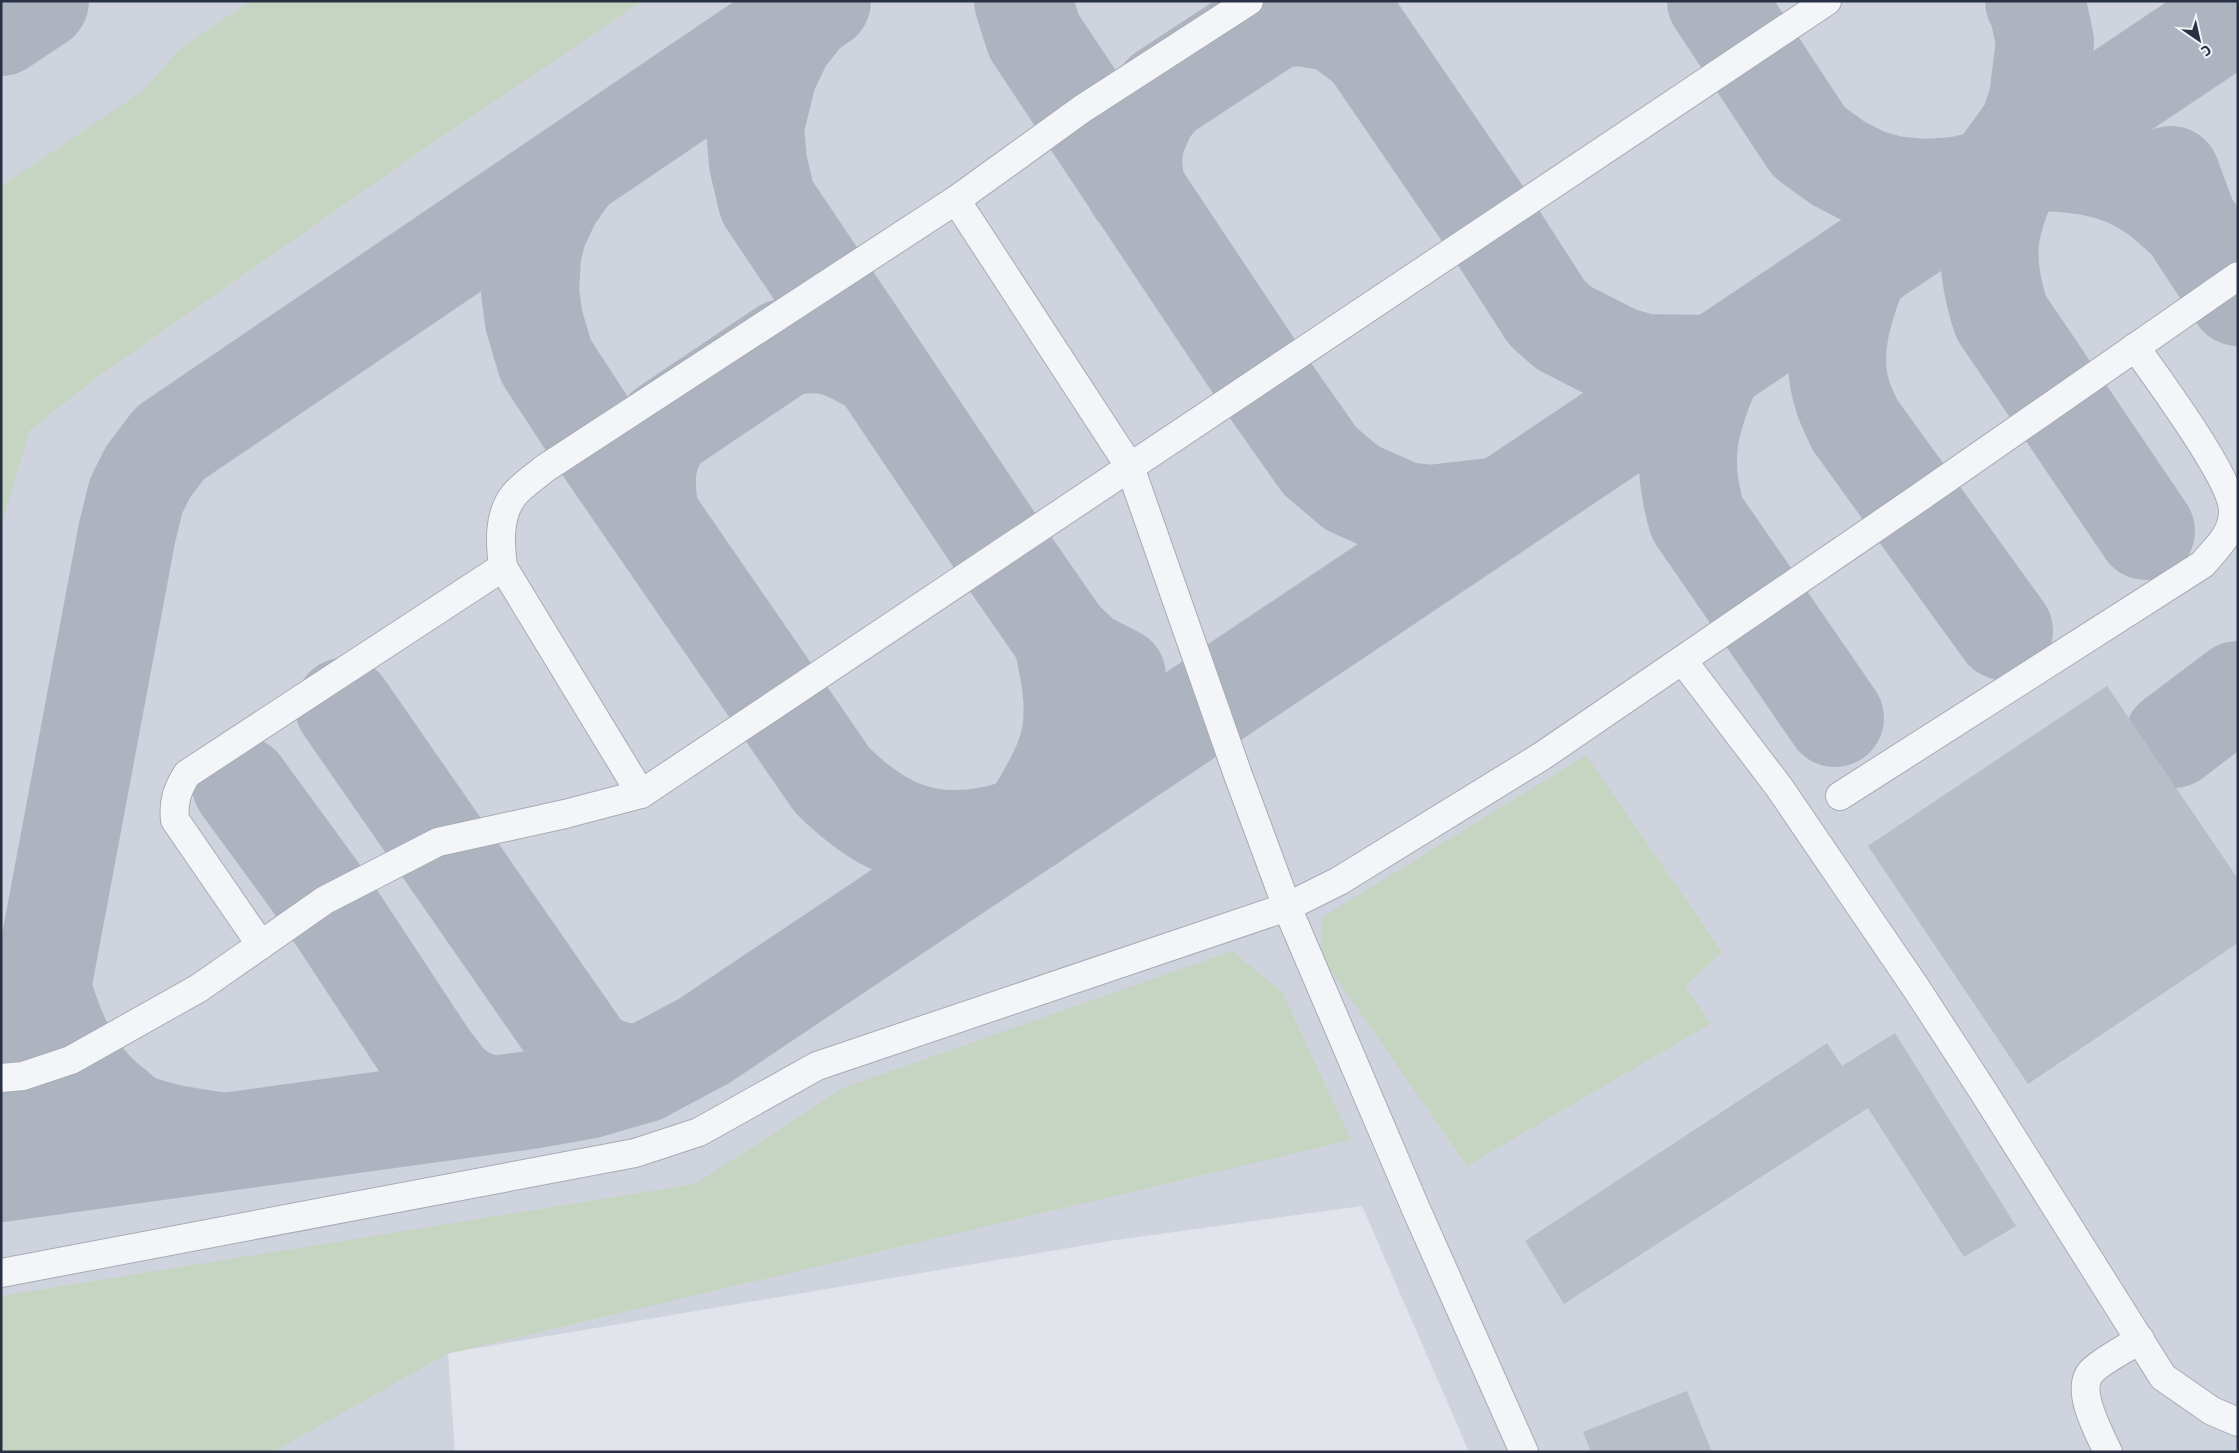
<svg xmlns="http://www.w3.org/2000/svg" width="2239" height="1453" font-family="'Exo 2',sans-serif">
<rect width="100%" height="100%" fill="#e1e4ea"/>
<path fill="#cfd3dd" d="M 1,1 L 2238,1 L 2238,1452 L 1469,1452 L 1362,1206 L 1116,1240 L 448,1353 L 455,1452 L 1,1452 Z"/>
<g fill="#c6d5c2">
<path d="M 250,1 L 642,1 L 412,157 L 100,375 L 30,430 L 1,527 L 1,186 L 143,91 L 179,49 Z"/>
<path d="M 1586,755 L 1722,952 L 1685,986 L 1710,1024 L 1467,1166 L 1321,956 L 1321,918 Z"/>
<path d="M 1232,951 L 1282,992 L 1351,1140 L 447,1354 L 273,1452 L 1,1452 L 1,1296 L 695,1184 L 843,1088 Z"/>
</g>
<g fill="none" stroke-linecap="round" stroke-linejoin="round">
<g stroke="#adb4c0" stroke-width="98">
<path d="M 1023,1 L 1034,36 L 1263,380 L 1320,461 L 1352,488 L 1404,511 L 1431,514 L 1501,506"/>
<path d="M 1337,1 L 1491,226 L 1547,313 L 1564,328 L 1617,355 L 1645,363 L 1714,364 C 1689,421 1679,457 1697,518 L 1835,718"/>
<path d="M 1716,1 L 1809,142 L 1838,163 L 1865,177 L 1893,185 L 1925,188 L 1956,186 L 1992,178 L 2029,127 L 2038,99 L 2045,41 L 2038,9 L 2034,1"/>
<path d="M 806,12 L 784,40 L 768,73 L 755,127 L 758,163 L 767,201 L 1003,553 L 1062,638 L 1084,659 L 1117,676"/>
<path d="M 1,27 L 40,1"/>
<path d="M 573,170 L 552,200 L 538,230 L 532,255 L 530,291 L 534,321 L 546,361 L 595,436 L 832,780 C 879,827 926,849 993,835 C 1006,833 1018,827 1030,823 C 1045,796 1066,765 1071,733 C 1076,701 1069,669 1062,638"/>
<path d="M 2171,175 L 2188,221 L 2238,297"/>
<path d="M 1135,189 L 1133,158 L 1136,138 L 1148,111 L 1163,93 L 1276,19 L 1300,17 L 1336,23 L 1368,47"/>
<path d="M 1860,266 C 1844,307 1828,353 1843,397 C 1846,407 1851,416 1855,425 L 2004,631"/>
<path d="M 650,516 C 645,481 643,458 665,428 L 784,348 C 824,338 845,348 879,369"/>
<path d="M 2146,531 L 2001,317 C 1980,253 1989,221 2016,162 C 2065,161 2115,164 2156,194 C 2167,202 2177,212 2188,221"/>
<path d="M 344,707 L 585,1054 C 604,1070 618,1071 642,1074"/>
<path d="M 2173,739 L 2238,690"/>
<path d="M 241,785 L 325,900 L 429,1058 L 450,1085 L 467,1097 L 490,1105"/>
<path d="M 1,1113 L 23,1076 L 42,987"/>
<path d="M 219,1141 C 190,1137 160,1133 133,1122 C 127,1119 121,1113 115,1108 C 75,1079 55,1033 42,987 L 127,533 L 136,496 L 148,472 L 170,443 L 822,1"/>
<path d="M 1,1173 L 530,1100 L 587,1090 L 642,1074 L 704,1041 L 2238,13"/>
</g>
</g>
<g fill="#b8bdc8">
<path d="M 2107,686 L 2238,879 L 2238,943 L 2028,1084 L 1868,846 Z"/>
<path d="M 1895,1033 L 2016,1226 L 1964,1257 L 1868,1108 L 1564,1304 L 1525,1241 L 1827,1043 L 1842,1066 Z"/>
<path d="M 1687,1391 L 1712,1452 L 1591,1452 L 1583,1432 Z"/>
</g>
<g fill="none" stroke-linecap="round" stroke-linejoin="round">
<g stroke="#a6abb5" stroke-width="30">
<g id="minor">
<path d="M 503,567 L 641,794"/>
<path d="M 1683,661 L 1779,787 L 1916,988 L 1983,1091 L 2163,1377 L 2212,1411 L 2238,1422"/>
<path d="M 1840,796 L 2203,564 C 2216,548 2233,534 2233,512 C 2234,482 2156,376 2135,347"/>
<path d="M 261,945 L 175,820 C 173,802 177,790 187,774 L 503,567 C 500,543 498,515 514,495 C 522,485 535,477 544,469 L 956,200 L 1082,109 L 1249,1"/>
<path d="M 1,1078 L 23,1076 L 71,1060 L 199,988 L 325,900 L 438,842 L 565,814 L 641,794 L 1827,1"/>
<path d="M 1,1273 L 635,1153 L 699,1132 L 817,1066 L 1287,907 L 1238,775 L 1130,467 L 956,200"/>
<path d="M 1524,1452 L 1416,1209 L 1287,907 L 1339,881 L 1542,756 L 1910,504 L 2238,276"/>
<path d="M 2108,1452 C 2099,1433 2075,1390 2091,1372 C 2102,1360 2126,1349 2140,1339"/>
</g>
</g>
<use href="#minor" stroke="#f4f5f8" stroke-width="28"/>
</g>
<rect width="2239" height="1453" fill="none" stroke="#283143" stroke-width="5"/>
<g transform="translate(2199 40) rotate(146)" stroke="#f1f3f8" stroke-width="4" paint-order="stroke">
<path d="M0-4L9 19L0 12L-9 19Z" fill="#283143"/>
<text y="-8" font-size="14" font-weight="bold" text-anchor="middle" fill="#283143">С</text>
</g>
</svg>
